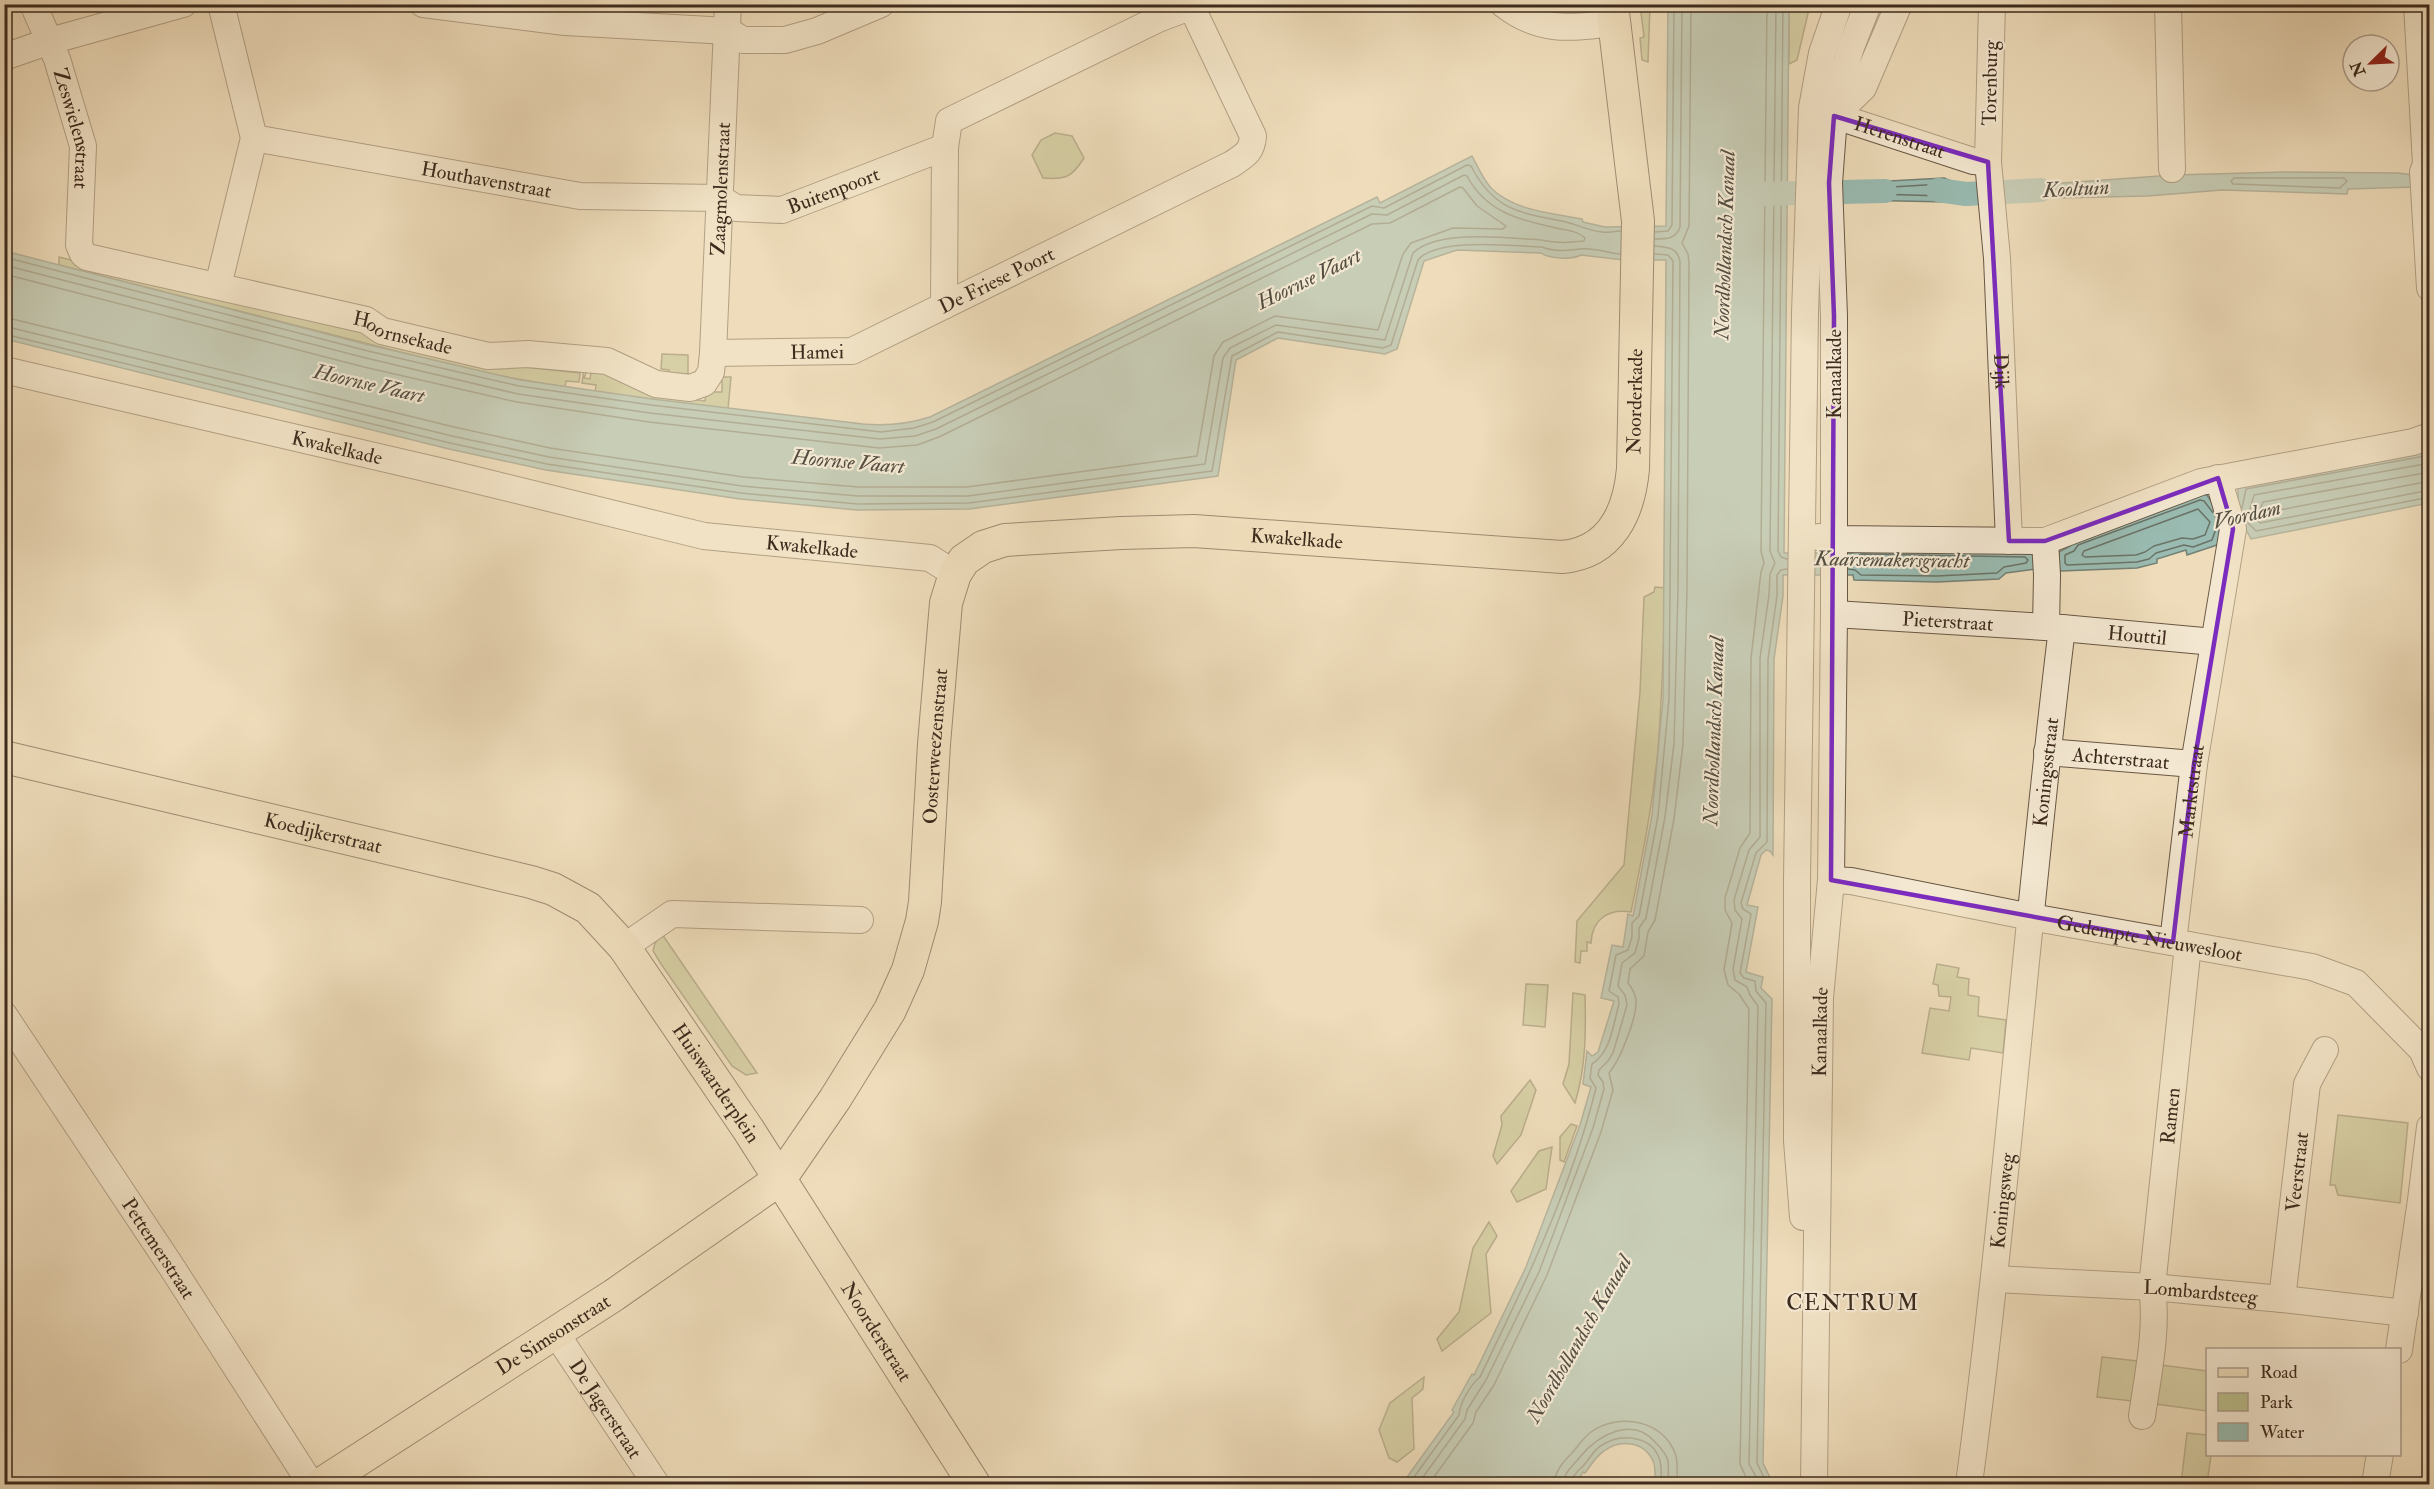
<svg xmlns="http://www.w3.org/2000/svg" width="2434" height="1489" font-family="'IM FELL Double Pica',serif">
<rect width="100%" height="100%" fill="#eedcba"/>
<filter id="stains"><feTurbulence type="fractalNoise" baseFrequency=".00333" numOctaves="4"/><feColorMatrix values="0 0 0 0 .2 0 0 0 0 .09 0 0 0 0 .02 0 0 0 .5 -.17"/></filter>
<radialGradient id="worn" r=".72"><stop offset=".6" stop-color="#630" stop-opacity="0"/><stop offset="1" stop-color="#630" stop-opacity=".3"/></radialGradient>
<g fill="#bbbf8d" stroke="#7c7555" stroke-width="1.5">
<path d="M 1640,5 L 1650,5 L 1648,62 L 1642,60 L 1640,38 L 1644,37 Z"/>
<path d="M 1789,5 L 1810,5 L 1797,60 L 1789,64 Z"/>
<path d="M 1055,133 L 1072,136 L 1084,158 C 1072,177 1066,180 1043,178 L 1032,155 L 1041,140 Z"/>
<path d="M 59,257 L 351,330 L 525,367 L 580,373 L 579,382 L 566,381 L 565,387 L 483,373 L 59,265 Z"/>
<path d="M 662,354 L 688,355 L 688,374 L 670,373 L 669,370 L 661,369 Z"/>
<path d="M 584,368 L 587,371 L 584,378 L 590,379 L 591,372 L 606,369 L 657,395 L 705,401 L 706,392 L 722,392 L 722,377 L 731,377 L 728,409 L 595,392 L 596,385 L 582,383 Z"/>
<path d="M 1655,587 L 1665,588 C 1664,642 1662,695 1658,749 C 1653,804 1642,858 1631,912 C 1609,908 1592,919 1591,943 L 1587,942 L 1587,951 L 1581,951 L 1580,963 L 1575,962 L 1577,921 L 1624,865 L 1640,692 L 1644,597 L 1654,592 Z"/>
<path d="M 662,934 L 757,1073 L 746,1075 L 732,1066 L 661,964 L 653,951 L 655,943 Z"/>
<path d="M 1937,964 L 1959,968 L 1957,977 L 1969,979 L 1968,995 L 1979,997 L 1978,1016 L 2006,1020 L 2003,1053 L 1971,1048 L 1969,1060 L 1922,1053 L 1930,1008 L 1949,1011 L 1951,997 L 1939,996 L 1938,985 L 1933,984 Z"/>
<path d="M 1526,984 L 1548,985 L 1545,1027 L 1523,1025 Z"/>
<path d="M 1573,993 L 1585,995 C 1586,1032 1586,1067 1575,1103 L 1563,1084 L 1569,1064 Z"/>
<path d="M 1530,1080 L 1536,1090 L 1521,1135 L 1497,1164 L 1493,1156 L 1502,1125 L 1501,1116 Z"/>
<path d="M 2338,1115 L 2408,1123 L 2400,1203 L 2338,1195 L 2335,1185 L 2330,1185 Z"/>
<path d="M 1571,1124 L 1577,1126 L 1564,1162 L 1560,1160 L 1560,1137 Z"/>
<path d="M 1552,1147 L 1546,1189 L 1517,1202 L 1511,1191 L 1539,1151 Z"/>
<path d="M 1489,1222 L 1497,1236 L 1486,1254 L 1491,1313 L 1442,1351 L 1437,1339 L 1459,1312 L 1473,1248 Z"/>
<path d="M 2102,1357 L 2137,1361 L 2132,1401 L 2097,1397 Z"/>
<path d="M 2161,1365 L 2207,1371 L 2207,1411 L 2156,1404 Z"/>
<path d="M 1424,1377 L 1423,1389 L 1412,1398 L 1414,1449 L 1397,1462 L 1389,1458 L 1379,1430 L 1390,1403 Z"/>
<path d="M 2187,1433 L 2207,1435 L 2208,1454 L 2211,1455 L 2207,1484 L 2181,1484 Z"/>
</g>
<g fill="#99bbb1" stroke="#748176" stroke-width="1.5">
<path d="M 1668,5 L 1789,5 L 1784,553 L 1853,553 L 1854,549 L 2032,551 L 2035,569 L 2006,573 L 1999,579 L 1937,582 L 1854,580 L 1853,575 L 1783,575 L 1783,596 L 1774,659 L 1773,855 L 1770,851 L 1766,850 L 1761,855 L 1747,905 L 1758,907 L 1746,972 L 1763,977 L 1761,988 L 1772,999 L 1763,1463 L 1773,1484 L 1655,1484 C 1655,1477 1656,1467 1653,1461 C 1644,1441 1620,1439 1604,1451 C 1596,1456 1591,1465 1585,1473 L 1583,1472 L 1576,1484 L 1402,1484 L 1454,1412 L 1452,1410 L 1472,1374 L 1474,1375 L 1526,1267 L 1580,1125 L 1591,1087 L 1583,1084 L 1587,1051 L 1592,1056 L 1598,1052 L 1614,1001 L 1601,998 L 1612,945 L 1623,947 L 1628,914 L 1633,916 L 1652,815 L 1663,699 L 1666,260 L 1624,260 L 1581,255 C 1572,260 1550,259 1541,253 L 1457,250 L 1424,261 L 1397,349 L 1385,354 L 1278,338 L 1236,360 L 1218,476 L 969,509 L 857,510 L 740,499 L 546,470 L 449,449 L 5,339 L 5,251 L 369,345 L 520,380 L 652,399 L 863,424 C 886,426 908,424 930,417 L 1377,197 L 1380,203 L 1472,156 C 1478,167 1483,179 1491,188 C 1514,211 1552,213 1582,219 L 1583,222 L 1605,227 L 1666,226 Z"/>
<path d="M 2285,172 L 2398,173 L 2413,175 L 2414,187 L 2348,189 L 2347,194 L 2222,190 L 2147,196 L 2009,199 L 2008,187 L 2173,175 Z"/>
<path d="M 1944,178 L 1970,189 L 1970,201 L 1955,198 L 1948,202 L 1853,200 L 1853,183 Z"/>
<path d="M 2429,449 L 2429,503 L 2251,539 L 2244,526 L 2220,544 L 2187,555 L 2186,550 L 2157,559 L 2157,563 L 2137,568 L 2061,571 L 2058,568 L 2059,552 L 2070,546 L 2071,541 L 2202,494 L 2207,495 L 2215,508 L 2238,503 L 2238,488 Z"/>
</g>
<g fill="none" stroke-linecap="round" stroke-linejoin="round">
<g stroke="#6b7367" stroke-width="1.5">
<path d="M 1783,4 L 1778,551 L 1781,557 L 1787,559"/>
<path d="M 2234,178 L 2344,178 L 2347,181 L 2340,188 L 2233,184 L 2231,181 Z"/>
<path d="M 1942,184 L 1952,188 L 1952,192 L 1944,196 L 1875,194 L 1872,191 L 1875,188 Z"/>
<path d="M 1655,232 L 1668,231 L 1672,225 L 1674,4"/>
<path d="M 1655,239 C 1667,239 1676,239 1680,227 L 1682,4"/>
<path d="M 4,257 L 368,351 L 519,386 L 651,405 L 881,432 L 914,428 L 933,422 L 1372,206 L 1384,208 L 1467,165 L 1471,166 C 1494,211 1521,213 1566,222 C 1578,225 1589,231 1602,232 C 1608,233 1614,231 1621,231"/>
<path d="M 4,265 L 366,358 L 518,394 L 650,413 L 880,439 L 915,436 L 936,429 L 1372,214 L 1387,215 L 1464,175 L 1467,176 C 1486,212 1519,220 1556,228 C 1566,230 1578,231 1585,238 L 1584,241 C 1566,243 1558,243 1541,240 C 1508,238 1438,229 1413,253 L 1385,340 L 1276,325 L 1230,348 L 1223,358 L 1205,464 L 968,496 L 858,496 L 742,486 L 549,457 L 452,436 L 4,326"/>
<path d="M 4,274 L 364,367 L 517,402 L 649,422 L 879,448 L 917,445 L 939,437 L 1372,224 L 1390,223 L 1460,187 L 1463,188 L 1477,206 L 1506,226 L 1503,229 L 1453,228 L 1411,243 L 1403,254 L 1378,330 L 1275,316 L 1223,342 L 1214,356 L 1197,456 L 967,487 L 858,487 L 743,477 L 550,448 L 454,427 L 4,317"/>
<path d="M 4,334 L 450,443 L 547,464 L 741,493 L 857,504 L 969,503 L 1212,471 L 1232,356 L 1278,332 L 1383,348 L 1391,345 L 1418,260 C 1436,237 1514,246 1542,247 C 1554,252 1567,251 1580,249 C 1592,247 1608,253 1620,254"/>
<path d="M 2430,463 L 2254,495 L 2249,512 L 2260,523 L 2430,490"/>
<path d="M 2430,472 L 2263,502 L 2260,510 L 2264,513 L 2430,481"/>
<path d="M 2242,508 L 2246,489 L 2430,455"/>
<path d="M 2198,509 L 2210,522 L 2205,535 L 2193,539 L 2182,538 L 2154,546 L 2145,552 L 2136,555 L 2085,557 L 2082,555 L 2084,551 Z"/>
<path d="M 2214,514 L 2204,501 L 2200,500 L 2078,545 L 2074,551 L 2065,555 L 2065,563 L 2067,565 L 2137,562 L 2149,559 L 2156,553 L 2184,545 L 2193,547 L 2212,540 L 2217,526"/>
<path d="M 2245,520 L 2256,531 L 2430,497"/>
<path d="M 1848,559 L 1855,558 L 1861,554 L 2025,557 L 2028,560 L 2026,563 L 2004,567 L 1997,573 L 1937,576 L 1861,575 L 1855,570 L 1848,569"/>
<path d="M 1409,1484 L 1459,1415 C 1460,1403 1470,1385 1480,1377 C 1525,1284 1571,1189 1596,1088 L 1590,1078 L 1592,1064 C 1611,1052 1613,1025 1619,1004 L 1618,997 L 1609,991 L 1616,955 L 1628,950 L 1632,937 L 1632,923 L 1639,916 L 1658,816 L 1669,699 L 1673,261 L 1668,255 L 1655,254"/>
<path d="M 1418,1484 L 1465,1419 L 1467,1410 L 1486,1380 L 1539,1272 L 1593,1128 L 1604,1089 L 1603,1082 L 1598,1075 L 1599,1070 L 1608,1061 L 1613,1053 L 1627,1005 L 1625,995 L 1618,986 L 1622,963 L 1635,953 L 1639,938 L 1639,928 L 1646,918 L 1665,817 L 1674,744 L 1678,588 L 1680,262 C 1678,247 1667,247 1655,246"/>
<path d="M 1429,1484 L 1473,1423 L 1476,1412 L 1494,1385 L 1547,1275 L 1601,1132 L 1613,1090 L 1609,1073 C 1620,1060 1637,1018 1636,1000 C 1635,993 1632,988 1628,983 L 1630,969 L 1644,956 L 1648,932 L 1655,920 L 1674,819 L 1683,744 L 1687,588 L 1689,262 L 1688,254 L 1682,243 L 1689,226 L 1691,4"/>
<path d="M 1554,1484 C 1555,1471 1563,1462 1572,1453 C 1578,1446 1583,1438 1591,1432 C 1619,1412 1665,1420 1676,1456 C 1678,1465 1677,1476 1677,1484"/>
<path d="M 1563,1484 C 1564,1472 1573,1466 1580,1457 C 1597,1436 1632,1415 1655,1442 C 1660,1447 1666,1453 1668,1461 C 1669,1468 1668,1477 1668,1484"/>
<path d="M 1571,1484 C 1572,1476 1577,1471 1583,1466 C 1590,1459 1593,1450 1602,1445 C 1621,1433 1653,1435 1660,1461 C 1662,1468 1661,1477 1661,1484"/>
<path d="M 1749,1484 L 1740,1464 L 1749,1009 L 1739,994 L 1728,985 L 1724,970 L 1732,923 L 1725,910 L 1725,898 L 1740,848 L 1750,833 L 1751,658 L 1761,572 L 1764,563 L 1761,551 L 1767,4"/>
<path d="M 1760,1484 L 1749,1464 L 1758,1006 L 1750,995 L 1747,987 L 1735,980 L 1733,969 L 1742,919 L 1735,910 L 1734,900 L 1749,850 L 1760,837 L 1760,658 L 1769,595 L 1770,574 L 1775,563 L 1770,551 L 1776,4"/>
<path d="M 1767,1484 L 1757,1463 L 1766,1003 L 1756,991 L 1755,981 L 1744,978 L 1740,973 L 1751,914 L 1743,909 L 1741,903 L 1756,853 L 1767,842 L 1768,659 L 1777,596 L 1777,575 L 1781,570 L 1787,569"/>
</g>
<g stroke="#99bbb1" stroke-width="24">
<path d="M 1938,190 L 1966,194 L 2041,190"/>
<path d="M 1755,194 L 1885,191"/>
</g>
<g stroke="#695744" stroke-width="28">
<g id="minor">
<path id="s1" d="M 33,4 L 57,59 L 83,146 L 79,245 L 83,254 L 87,257 L 366,320 L 382,331 L 488,356 L 528,354 L 607,361 L 656,384 L 690,388 L 704,383 L 711,372 L 713,353 L 728,4"/>
<path d="M 423,4 L 565,22 L 728,31 L 743,40 L 785,40 L 817,31 L 881,4"/>
<path d="M 1503,4 C 1540,33 1570,28 1614,23"/>
<path id="s2" d="M 1992,4 L 1988,162 L 1997,258 L 2009,541"/>
<path d="M 2168,4 L 2172,169"/>
<path d="M 2417,4 L 2426,164 L 2423,172 L 2430,288"/>
<path d="M 4,57 L 50,41 L 183,4"/>
<path id="s3" d="M 1820,111 L 1973,161 L 1988,162"/>
<path d="M 1834,116 L 1863,88 L 1899,4"/>
<path id="s4" d="M 254,138 L 580,196 L 720,198 L 736,208 L 782,210 L 945,147"/>
<path d="M 218,286 L 254,138 L 221,4"/>
<path id="s5" d="M 713,353 L 852,351 L 1232,164 C 1245,155 1252,152 1253,136 L 1194,12 L 1187,8 L 1158,19 L 949,121 L 945,147 L 944,306"/>
<path id="s6" d="M 4,370 L 447,473 L 704,536 L 930,558 L 955,574"/>
<path d="M 1818,537 L 1835,539 L 2045,541 L 2201,482 L 2413,442 L 2430,436"/>
<path d="M 2045,541 L 2047,575 L 2046,627"/>
<path id="s7" d="M 1834,614 L 2062,628 L 2214,642"/>
<path id="s8" d="M 2047,752 L 2194,764"/>
<path id="s9" d="M 1831,880 L 1851,881 L 2031,917 L 2312,967 L 2356,983 L 2422,1050 L 2430,1068"/>
<path id="s10" d="M 2173,942 L 2194,764 L 2233,529 L 2218,478"/>
<path d="M 624,947 L 672,914 L 860,920"/>
<path id="s11" d="M 4,1015 L 171,1266 L 311,1484"/>
<path d="M 1803,1217 L 1797,1141 L 1797,880 L 1805,313 L 1812,108 L 1822,53 L 1839,4"/>
<path id="s12" d="M 1994,1279 L 2152,1287 L 2282,1299 L 2405,1313"/>
<path id="s13" d="M 2282,1299 L 2307,1084 L 2325,1050"/>
<path id="s14" d="M 555,1332 L 656,1484"/>
<path d="M 2399,1350 L 2421,1200 L 2430,1127"/>
<path id="s15" d="M 2142,1416 C 2148,1374 2158,1329 2152,1287 L 2188,945"/>
<path id="s16" d="M 1814,1484 L 1820,998 L 1831,880 L 1834,614 L 1834,316 L 1829,183 L 1834,116 L 1839,87 L 1851,47 L 1868,4"/>
<path id="s17" d="M 1969,1484 C 2007,1200 2027,913 2062,628"/>
<path d="M 2375,1484 L 2380,1454"/>
</g>
</g>
<g stroke="#3d2b1d" stroke-width="34">
<g id="major">
<path id="s18" d="M 4,757 L 531,882 L 553,889 L 588,908 L 624,947 L 748,1129 L 974,1484"/>
<path id="s19" d="M 321,1484 L 614,1295 L 780,1179 L 835,1099 L 866,1049 L 890,1010 L 908,970 L 922,921 L 925,902 L 934,744 L 946,603 L 955,574 L 964,560 L 983,547 L 1005,540 L 1121,533 L 1194,531 L 1562,557 C 1611,553 1629,512 1633,469 L 1638,221 L 1612,4"/>
</g>
</g>
<use href="#minor" stroke="#f4e8d2" stroke-width="26"/>
<use href="#major" stroke="#eedcba" stroke-width="32"/>
</g>
<path d="M0 0H2434V1489H0ZM 1834,116 L 1988,162 L 2009,541 L 2045,541 L 2218,478 L 2233,529 L 2194,764 L 2173,942 L 1831,880 L 1834,316 L 1829,183 Z" fill="#eedcba" fill-opacity=".55" fill-rule="evenodd"/>
<path fill="none" stroke="#7b2cbf" stroke-width="4.5" stroke-linejoin="round" d="M 1834,116 L 1988,162 L 2009,541 L 2045,541 L 2218,478 L 2233,529 L 2194,764 L 2173,942 L 1831,880 L 1834,316 L 1829,183 Z"/>
<g text-anchor="middle" dominant-baseline="central" stroke-width="4.5" stroke-linejoin="round" paint-order="stroke">
<g font-size="20" fill="#3d2b1d" stroke="#f4e8d2">
<text transform="translate(1990 83) rotate(-89)">Torenburg</text>
<text stroke="none"><textPath href="#s1" startOffset="132">Zeswielenstraat</textPath></text>
<text stroke="none"><textPath href="#s3" startOffset="84">Herenstraat</textPath></text>
<text stroke="none"><textPath href="#s4" startOffset="236">Houthavenstraat</textPath></text>
<text stroke="none"><textPath href="#s1" startOffset="1098">Zaagmolenstraat</textPath></text>
<text stroke="none"><textPath href="#s4" startOffset="591">Buitenpoort</textPath></text>
<text stroke="none"><textPath href="#s5" startOffset="300">De Friese Poort</textPath></text>
<text stroke="none"><textPath href="#s1" startOffset="590">Hoornsekade</textPath></text>
<text stroke="none"><textPath href="#s5" startOffset="104">Hamei</textPath></text>
<text stroke="none"><textPath href="#s2" startOffset="368">Dijk</textPath></text>
<text transform="translate(1834 374) rotate(-90)">Kanaalkade</text>
<text stroke="none"><textPath href="#s19" startOffset="2010">Noorderkade</textPath></text>
<text stroke="none"><textPath href="#s6" startOffset="342">Kwakelkade</textPath></text>
<text stroke="none"><textPath href="#s19" startOffset="1552">Kwakelkade</textPath></text>
<text stroke="none"><textPath href="#s6" startOffset="828">Kwakelkade</textPath></text>
<text stroke="none"><textPath href="#s7" startOffset="114">Pieterstraat</textPath></text>
<text stroke="none"><textPath href="#s7" startOffset="304">Houttil</textPath></text>
<text stroke="none"><textPath href="#s19" startOffset="1023">Oosterweezenstraat</textPath></text>
<text stroke="none"><textPath href="#s8" startOffset="74">Achterstraat</textPath></text>
<text stroke="none"><textPath href="#s17" startOffset="716">Koningsstraat</textPath></text>
<text stroke="none"><textPath href="#s10" startOffset="152">Marktstraat</textPath></text>
<text stroke="none"><textPath href="#s18" startOffset="328">Koedijkerstraat</textPath></text>
<text stroke="none"><textPath href="#s9" startOffset="324">Gedempte Nieuwesloot</textPath></text>
<text stroke="none"><textPath href="#s16" startOffset="452">Kanaalkade</textPath></text>
<text stroke="none"><textPath href="#s18" startOffset="822">Huiswaarderplein</textPath></text>
<text stroke="none"><textPath href="#s15" startOffset="302">Ramen</textPath></text>
<text stroke="none"><textPath href="#s13" startOffset="128">Veerstraat</textPath></text>
<text stroke="none"><textPath href="#s17" startOffset="285">Koningsweg</textPath></text>
<text stroke="none"><textPath href="#s11" startOffset="280">Pettemerstraat</textPath></text>
<text stroke="none"><textPath href="#s12" startOffset="207">Lombardsteeg</textPath></text>
<text stroke="none"><textPath href="#s18" startOffset="1118">Noorderstraat</textPath></text>
<text stroke="none"><textPath href="#s19" startOffset="276">De Simsonstraat</textPath></text>
<text stroke="none"><textPath href="#s14" startOffset="92">De Jagerstraat</textPath></text>
</g>
<g font-size="21" font-style="italic" fill="#544f42" stroke="#f4e8d2">
<text transform="translate(2076 189) rotate(-3)">Kooltuin</text>
<text transform="translate(1725 245) rotate(-88)">Noordhollandsch Kanaal</text>
<text transform="translate(1309 279) rotate(-26)">Hoornse Vaart</text>
<text transform="translate(369 384) rotate(13)">Hoornse Vaart</text>
<text transform="translate(848 462) rotate(5)">Hoornse Vaart</text>
<text transform="translate(2247 515) rotate(-13)">Voordam</text>
<text transform="translate(1892 560) rotate(1)">Kaarsemakersgracht</text>
<text transform="translate(1714 731) rotate(-88)">Noordhollandsch Kanaal</text>
<text transform="translate(1579 1339) rotate(-60)">Noordhollandsch Kanaal</text>
</g>
<g font-size="22" letter-spacing="1.5" fill="#3d2b1d" stroke="#f4e8d2">
<text x="1853" y="1303">CENTRUM</text>
</g>
</g>
<rect width="2434" height="1489" fill="none" stroke="#eedcba" stroke-width="24"/>
<rect x="6" y="6" width="2422" height="1477" fill="none" stroke="#3d2b1d" stroke-width="3"/>
<rect x="12" y="12" width="2410" height="1465" fill="none" stroke="#3d2b1d" stroke-width="1.5"/>
<rect x="2206" y="1348" width="195" height="108" fill="#f4e8d2" stroke="#ab9c8a" stroke-width="1.5"/>
<rect x="2218" y="1368" width="30" height="9" fill="#eedcba" stroke="#ab9c8a" stroke-width="1.5"/>
<text x="2260" y="1378" font-size="18" fill="#3d2b1d">Road</text>
<rect x="2218" y="1393" width="30" height="18" fill="#bbbf8d" stroke="#ab9c8a" stroke-width="1.5"/>
<text x="2260" y="1408" font-size="18" fill="#3d2b1d">Park</text>
<rect x="2218" y="1423" width="30" height="18" fill="#99bbb1" stroke="#ab9c8a" stroke-width="1.5"/>
<text x="2260" y="1438" font-size="18" fill="#3d2b1d">Water</text>
<g transform="translate(2371 63) rotate(246)"><circle r="28" fill="#f4e8d2" stroke="#ab9c8a" stroke-width="1.5"/>
<path d="M0-4.5L10 22L0 15L-10 22Z" fill="#8f2418"/>
<text y="-9" font-size="16" font-weight="bold" text-anchor="middle" fill="#3d2b1d">N</text>
</g>
<rect width="100%" height="100%" filter="url(#stains)"/>
<rect width="100%" height="100%" fill="url(#worn)"/>
</svg>
